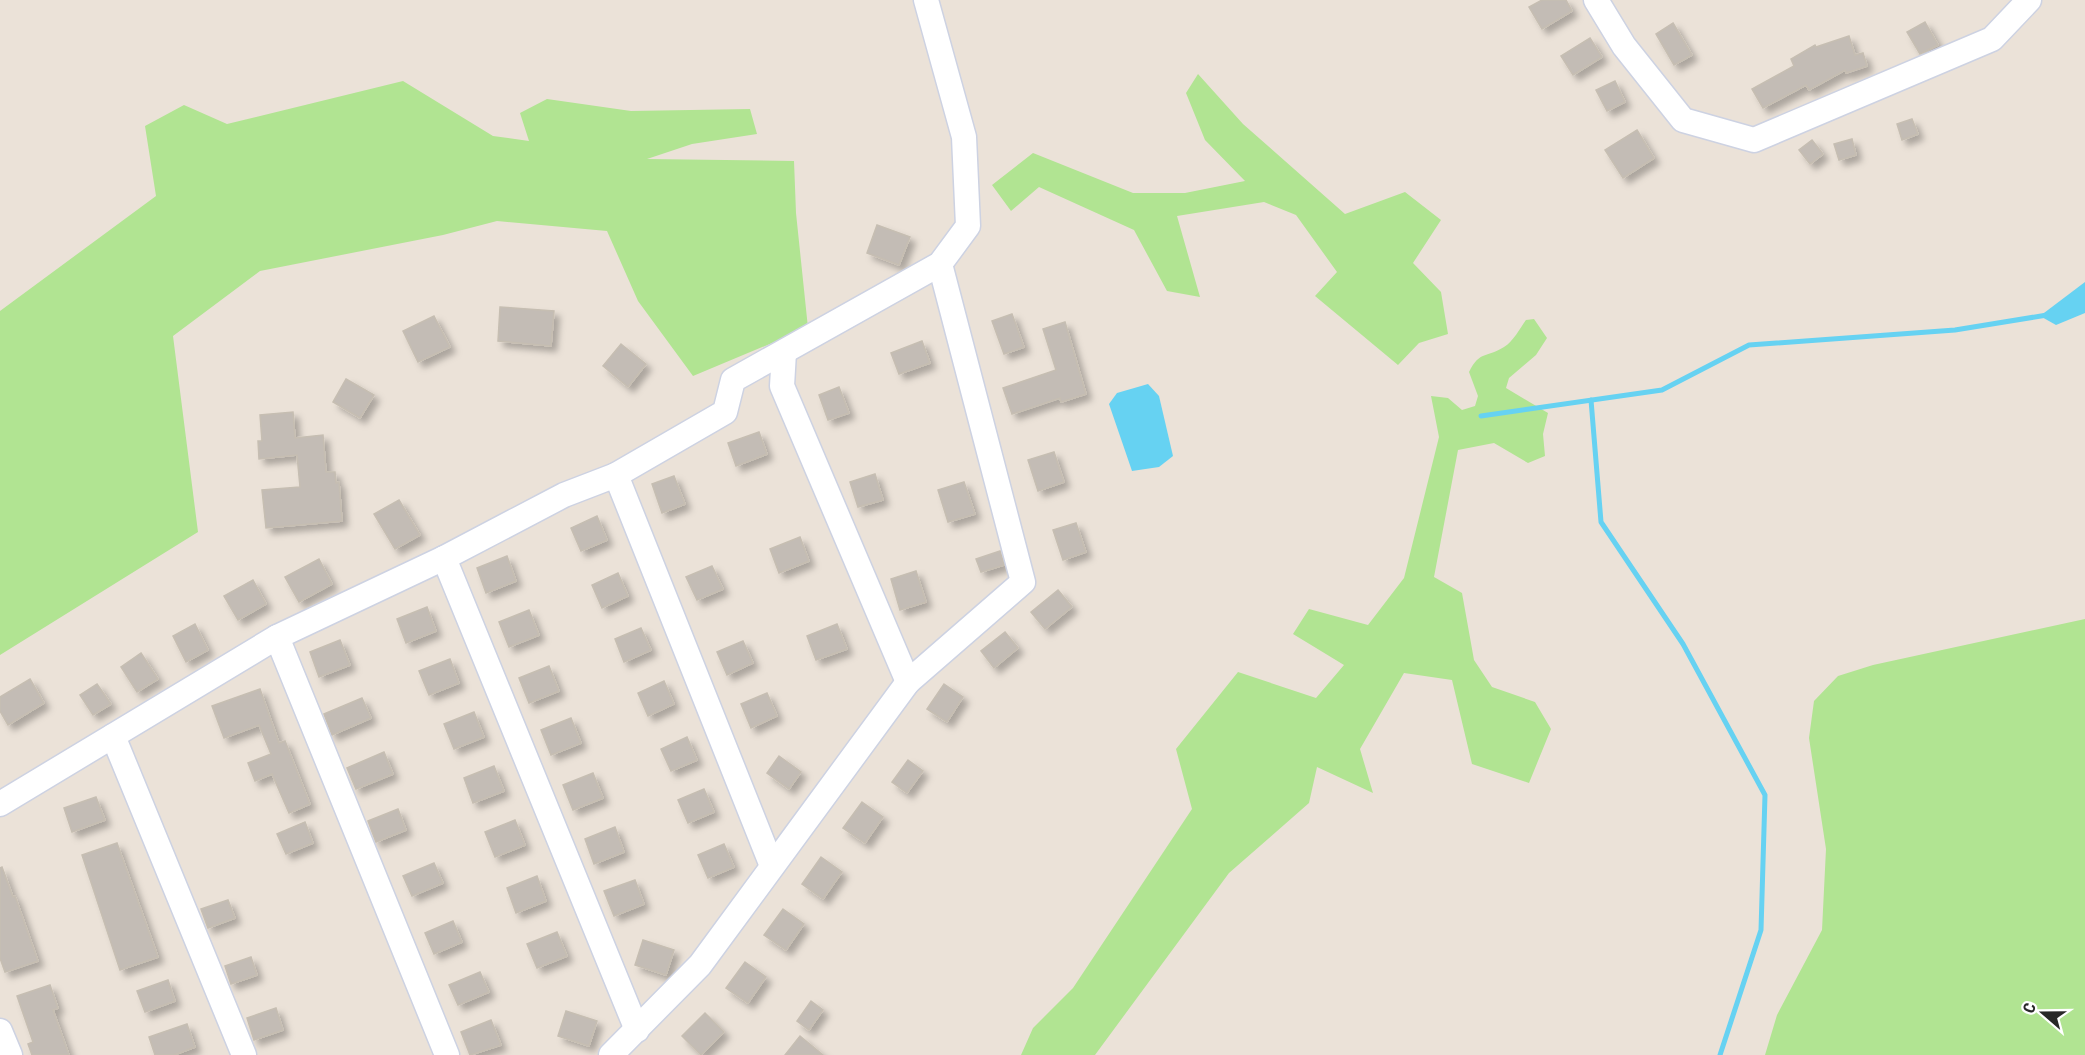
<svg xmlns="http://www.w3.org/2000/svg" width="2085" height="1055" font-family="'Roboto Condensed',sans-serif">
<defs>
<filter id="shadow"><feDropShadow dx="5.5" dy="5.5" stdDeviation="3" flood-color="#0004"/></filter>
</defs>
<rect width="100%" height="100%" fill="#ebe2d8"/>
<g fill="#b1e492">
<path d="M 1198,74 L 1243,124 L 1345,214 L 1405,192 L 1441,220 L 1413,263 L 1441,292 L 1448,334 L 1419,343 L 1398,365 L 1315,296 L 1337,272 L 1296,215 L 1264,202 L 1177,216 L 1200,297 L 1167,291 L 1134,230 L 1039,187 L 1011,211 L 992,185 L 1033,153 L 1133,193 L 1185,193 L 1245,181 L 1205,140 L 1186,93 Z"/>
<path d="M 403,81 L 493,136 L 529,141 L 520,113 L 547,99 L 631,111 L 750,109 L 757,134 L 692,144 L 647,159 L 794,161 L 796,213 L 808,328 L 693,376 L 638,301 L 607,231 L 497,221 L 443,235 L 260,271 L 173,336 L 198,532 L 0,655 L 0,311 L 156,196 L 145,126 L 184,105 L 227,124 Z"/>
<path d="M 1534,319 L 1547,338 L 1536,355 L 1509,378 L 1506,388 L 1548,413 L 1543,434 L 1545,456 L 1528,463 L 1494,443 L 1458,450 L 1434,577 L 1462,593 L 1474,660 L 1492,687 L 1535,702 L 1551,729 L 1529,783 L 1472,764 L 1452,680 L 1404,673 L 1360,749 L 1373,793 L 1317,767 L 1309,803 L 1229,873 L 1095,1055 L 1021,1055 L 1033,1028 L 1073,988 L 1192,809 L 1176,749 L 1238,672 L 1316,698 L 1344,665 L 1293,634 L 1309,609 L 1368,625 L 1404,578 L 1439,437 L 1431,396 L 1448,398 L 1462,410 L 1475,406 L 1478,396 L 1469,372 C 1480,350 1487,358 1504,347 C 1513,342 1520,328 1526,320 Z"/>
<path d="M 2085,619 L 2085,1055 L 1765,1055 L 1777,1015 L 1822,930 L 1826,849 L 1809,738 L 1814,701 L 1838,676 L 1873,665 Z"/>
</g>
<g fill="#66d2f2">
<path d="M 2085,282 L 2085,313 L 2056,325 L 2040,316 Z"/>
<path d="M 1148,384 L 1159,396 L 1173,456 L 1159,467 L 1132,471 L 1109,404 L 1117,393 Z"/>
</g>
<g fill="none" stroke-linecap="round" stroke-linejoin="round">
<g stroke="#66d2f2" stroke-width="5">
<path d="M 1591,400 L 1601,522 L 1683,644 L 1765,795 L 1761,930 L 1720,1055"/>
<path d="M 1481,416 L 1662,390 L 1749,345 L 1955,330 L 2047,315"/>
</g>
</g>
<g fill="#c3bcb5" stroke="#c6beb2" stroke-width="1.5" filter="url(#shadow)">
<path d="M 1542,0 L 1566,0 L 1572,11 L 1542,29 L 1529,7 Z"/>
<path d="M 1925,22 L 1938,45 L 1920,54 L 1907,32 Z"/>
<path d="M 1673,23 L 1692,55 L 1674,65 L 1656,34 Z"/>
<path d="M 1849,36 L 1855,55 L 1863,53 L 1867,66 L 1846,73 L 1845,70 L 1809,90 L 1806,85 L 1763,108 L 1752,89 L 1794,66 L 1791,59 L 1815,45 L 1816,47 Z"/>
<path d="M 1590,38 L 1602,57 L 1573,75 L 1561,56 Z"/>
<path d="M 1615,81 L 1625,102 L 1607,111 L 1596,90 Z"/>
<path d="M 1912,119 L 1918,134 L 1902,140 L 1897,124 Z"/>
<path d="M 1637,130 L 1654,158 L 1623,178 L 1605,150 Z"/>
<path d="M 1852,139 L 1856,155 L 1839,160 L 1834,144 Z"/>
<path d="M 1812,140 L 1823,154 L 1810,164 L 1799,150 Z"/>
<path d="M 877,225 L 910,237 L 899,265 L 867,253 Z"/>
<path d="M 500,307 L 554,311 L 551,346 L 498,341 Z"/>
<path d="M 1012,314 L 1024,347 L 1004,354 L 992,321 Z"/>
<path d="M 434,316 L 450,347 L 418,362 L 403,331 Z"/>
<path d="M 1065,322 L 1086,394 L 1061,402 L 1060,398 L 1012,414 L 1003,388 L 1056,370 L 1043,329 Z"/>
<path d="M 922,341 L 930,363 L 899,374 L 891,353 Z"/>
<path d="M 621,344 L 646,364 L 628,387 L 603,366 Z"/>
<path d="M 346,379 L 374,395 L 360,418 L 333,402 Z"/>
<path d="M 839,387 L 849,413 L 828,420 L 819,395 Z"/>
<path d="M 293,412 L 295,438 L 323,435 L 326,472 L 335,472 L 336,483 L 339,482 L 342,521 L 266,528 L 262,490 L 300,487 L 297,455 L 259,459 L 258,441 L 262,441 L 260,415 Z"/>
<path d="M 759,432 L 767,454 L 736,466 L 728,443 Z"/>
<path d="M 1054,452 L 1064,482 L 1038,491 L 1028,460 Z"/>
<path d="M 875,474 L 883,500 L 858,507 L 850,482 Z"/>
<path d="M 674,476 L 685,504 L 662,513 L 652,484 Z"/>
<path d="M 964,482 L 975,514 L 948,522 L 938,490 Z"/>
<path d="M 399,500 L 420,535 L 395,549 L 374,514 Z"/>
<path d="M 597,516 L 607,540 L 581,551 L 571,528 Z"/>
<path d="M 1076,523 L 1086,552 L 1063,560 L 1053,530 Z"/>
<path d="M 800,537 L 809,561 L 779,573 L 770,549 Z"/>
<path d="M 1000,551 L 1004,565 L 981,572 L 976,559 Z"/>
<path d="M 507,556 L 516,581 L 486,593 L 477,568 Z"/>
<path d="M 319,559 L 332,584 L 299,602 L 285,577 Z"/>
<path d="M 712,566 L 723,589 L 697,600 L 686,577 Z"/>
<path d="M 916,571 L 926,602 L 900,610 L 891,579 Z"/>
<path d="M 618,573 L 628,596 L 602,608 L 592,585 Z"/>
<path d="M 253,580 L 266,604 L 238,620 L 224,596 Z"/>
<path d="M 1058,590 L 1072,607 L 1045,629 L 1031,612 Z"/>
<path d="M 427,607 L 436,631 L 406,643 L 397,619 Z"/>
<path d="M 529,610 L 539,635 L 509,647 L 499,622 Z"/>
<path d="M 195,624 L 208,650 L 186,662 L 173,636 Z"/>
<path d="M 837,624 L 847,649 L 816,660 L 807,636 Z"/>
<path d="M 641,628 L 651,650 L 624,662 L 615,639 Z"/>
<path d="M 1005,632 L 1018,648 L 994,668 L 981,651 Z"/>
<path d="M 340,640 L 350,665 L 319,677 L 310,652 Z"/>
<path d="M 743,641 L 753,663 L 727,675 L 717,652 Z"/>
<path d="M 141,653 L 158,679 L 137,692 L 121,667 Z"/>
<path d="M 450,659 L 459,683 L 429,695 L 419,671 Z"/>
<path d="M 549,666 L 559,691 L 529,703 L 519,678 Z"/>
<path d="M 30,679 L 44,703 L 8,725 L 0,711 L 0,697 Z"/>
<path d="M 664,681 L 674,704 L 648,716 L 638,693 Z"/>
<path d="M 97,684 L 111,704 L 93,715 L 80,695 Z"/>
<path d="M 944,684 L 963,697 L 947,722 L 927,709 Z"/>
<path d="M 260,689 L 279,743 L 285,741 L 310,804 L 289,813 L 272,774 L 255,781 L 248,763 L 271,754 L 259,725 L 224,738 L 212,706 Z"/>
<path d="M 767,693 L 777,716 L 751,728 L 741,704 Z"/>
<path d="M 362,698 L 371,718 L 332,735 L 324,714 Z"/>
<path d="M 474,712 L 484,737 L 454,749 L 444,724 Z"/>
<path d="M 571,718 L 581,743 L 551,755 L 541,730 Z"/>
<path d="M 687,737 L 697,760 L 671,771 L 661,749 Z"/>
<path d="M 384,752 L 393,774 L 356,789 L 347,768 Z"/>
<path d="M 779,756 L 801,772 L 789,789 L 767,773 Z"/>
<path d="M 908,760 L 923,771 L 907,793 L 892,782 Z"/>
<path d="M 494,766 L 504,791 L 473,803 L 464,778 Z"/>
<path d="M 593,773 L 603,798 L 573,810 L 563,785 Z"/>
<path d="M 704,789 L 714,812 L 688,823 L 678,800 Z"/>
<path d="M 96,797 L 105,820 L 72,832 L 64,808 Z"/>
<path d="M 862,802 L 883,817 L 865,843 L 843,828 Z"/>
<path d="M 398,809 L 406,830 L 376,842 L 368,821 Z"/>
<path d="M 515,820 L 525,845 L 495,857 L 485,832 Z"/>
<path d="M 305,822 L 313,843 L 286,854 L 277,834 Z"/>
<path d="M 615,827 L 624,852 L 594,864 L 585,839 Z"/>
<path d="M 117,843 L 158,957 L 120,970 L 82,855 Z"/>
<path d="M 724,844 L 734,867 L 708,878 L 698,855 Z"/>
<path d="M 821,857 L 842,872 L 823,899 L 802,884 Z"/>
<path d="M 434,863 L 443,883 L 412,896 L 403,876 Z"/>
<path d="M 2,867 L 13,897 L 15,896 L 38,961 L 5,972 L 0,958 L 0,868 Z"/>
<path d="M 537,876 L 546,901 L 516,913 L 507,888 Z"/>
<path d="M 635,880 L 644,904 L 614,916 L 604,891 Z"/>
<path d="M 228,900 L 235,918 L 208,928 L 201,909 Z"/>
<path d="M 783,909 L 804,924 L 786,950 L 764,935 Z"/>
<path d="M 453,921 L 462,942 L 434,954 L 425,933 Z"/>
<path d="M 557,932 L 567,956 L 537,968 L 527,944 Z"/>
<path d="M 643,940 L 674,950 L 666,975 L 635,965 Z"/>
<path d="M 251,957 L 257,975 L 231,984 L 225,966 Z"/>
<path d="M 745,962 L 766,977 L 748,1003 L 726,988 Z"/>
<path d="M 480,972 L 489,992 L 458,1005 L 449,985 Z"/>
<path d="M 168,980 L 175,1001 L 145,1012 L 137,991 Z"/>
<path d="M 50,985 L 58,1008 L 53,1010 L 69,1055 L 32,1055 L 28,1044 L 33,1042 L 17,996 Z"/>
<path d="M 811,1001 L 823,1010 L 809,1030 L 797,1021 Z"/>
<path d="M 276,1008 L 283,1030 L 254,1040 L 247,1018 Z"/>
<path d="M 566,1011 L 597,1021 L 589,1046 L 558,1036 Z"/>
<path d="M 705,1013 L 724,1032 L 701,1055 L 682,1036 Z"/>
<path d="M 491,1020 L 501,1045 L 470,1055 L 461,1032 Z"/>
<path d="M 187,1024 L 195,1047 L 174,1055 L 155,1055 L 149,1037 Z"/>
<path d="M 800,1036 L 823,1055 L 785,1055 Z"/>
</g>
<g fill="none" stroke-linecap="round" stroke-linejoin="round">
<g stroke="#cdd2e2" stroke-width="27">
<g id="minor">
<path d="M 1596,0 L 1624,46 L 1683,120 L 1754,140 L 1992,39 L 2029,0"/>
<path d="M 784,352 L 782,386 L 908,682"/>
<path d="M 616,475 L 772,866"/>
<path d="M 444,558 L 637,1030"/>
<path d="M 113,736 L 244,1055"/>
<path d="M 0,804 L 277,637"/>
<path d="M 0,1031 L 10,1055"/>
<path d="M 447,1055 L 277,637 L 444,558 L 564,495 L 616,475 L 725,412 L 733,380 L 940,264 L 968,226 L 964,137 L 926,0"/>
<path d="M 611,1055 L 700,965 L 908,682 L 1023,582 L 940,264"/>
</g>
</g>
<use href="#minor" stroke="#fff" stroke-width="24"/>
</g>
<g transform="translate(2043 1013) rotate(290)" stroke="#ffffff" stroke-width="4.5" paint-order="stroke">
<path d="M0-4.5L10 22L0 15L-10 22Z" fill="#282828"/>
<text y="-9" font-size="16" font-weight="bold" text-anchor="middle" fill="#282828">С</text>
</g>
</svg>
